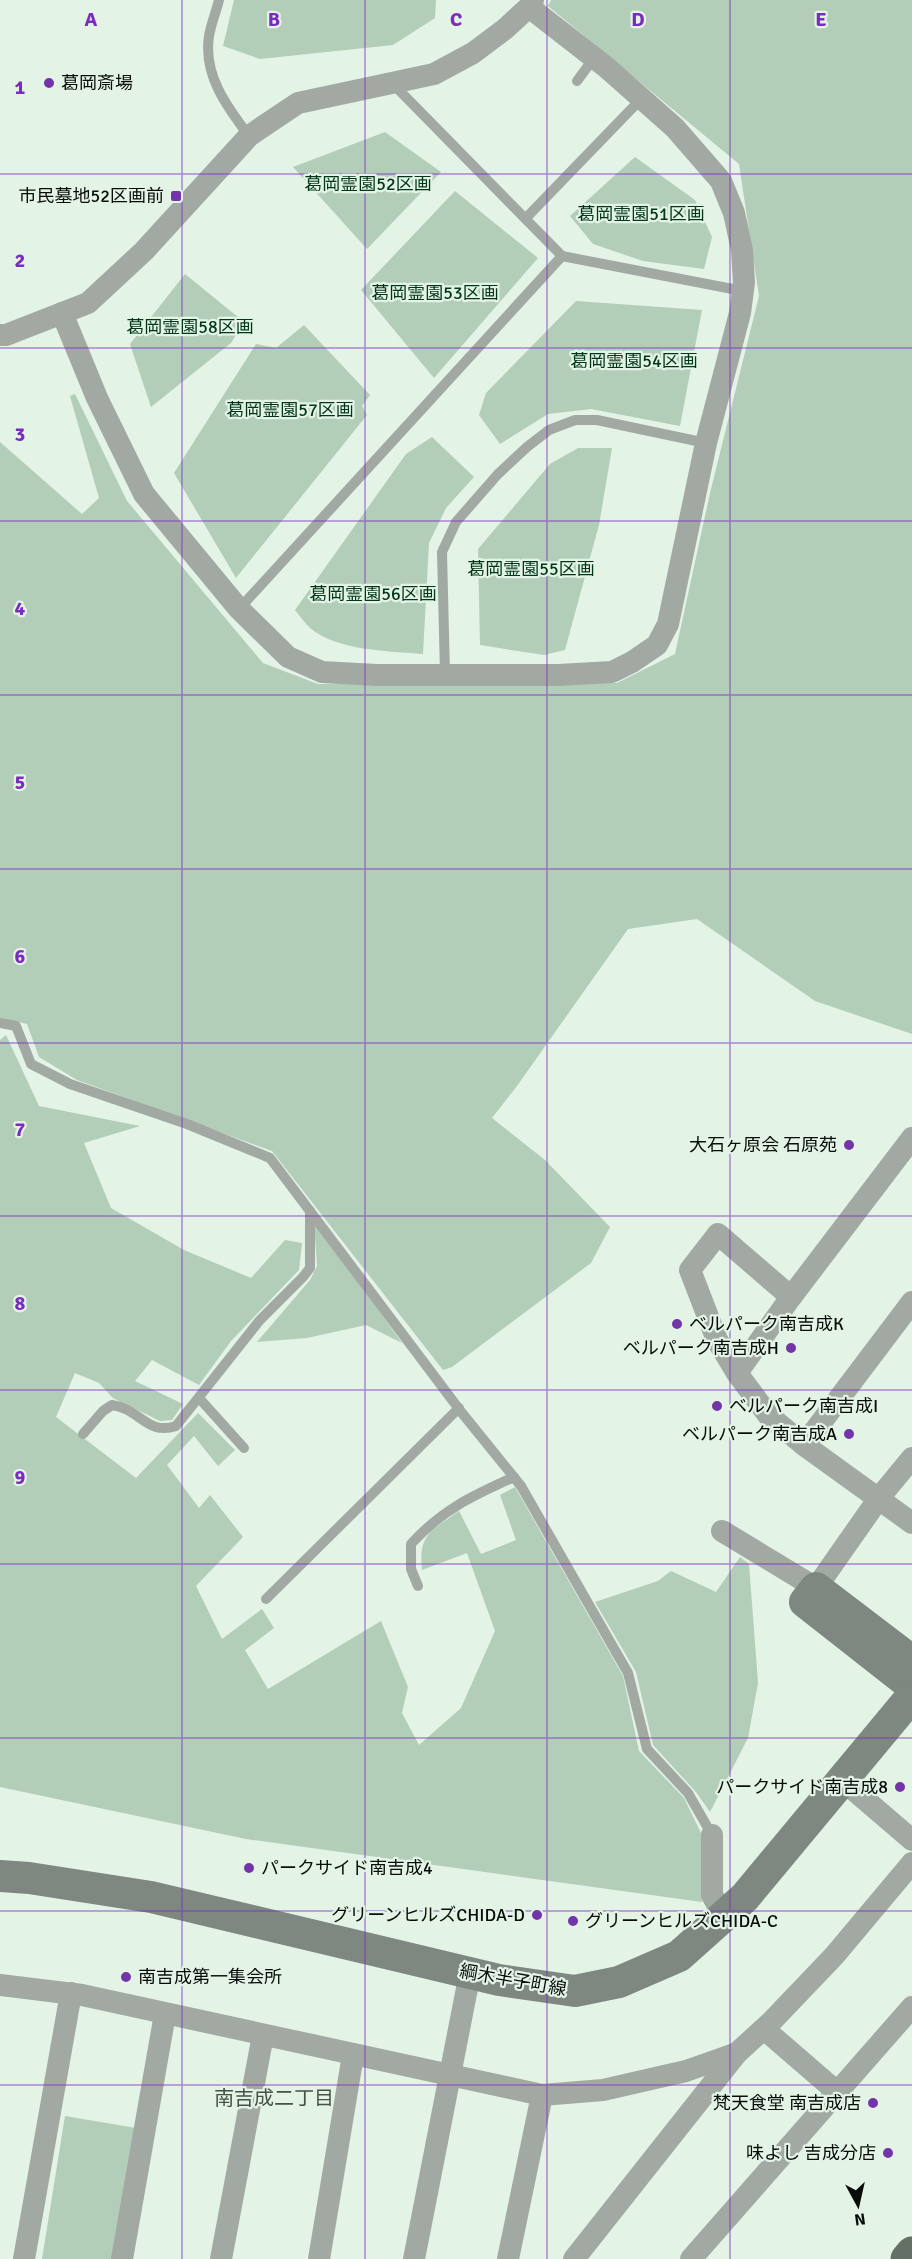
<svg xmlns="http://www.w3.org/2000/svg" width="912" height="2259" font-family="Signika,'Noto Sans JP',sans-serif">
<rect width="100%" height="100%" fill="#e3f3e6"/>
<g fill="#b2ceb8">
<path d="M 234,0 L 436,0 L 435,18 L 393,45 L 260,59 L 223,46 Z"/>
<path d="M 551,0 L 912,0 L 912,1034 L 815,1001 L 697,919 L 628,929 L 517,1086 L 492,1118 L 545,1160 L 610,1227 L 591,1263 L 452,1367 L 443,1370 L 272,1151 L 77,1080 L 39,1057 L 27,1024 L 0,1018 L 0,442 L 82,514 L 99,498 L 70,396 L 75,394 L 127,501 L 263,663 L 318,684 L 617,683 L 675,654 L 710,493 L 759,296 L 739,164 L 548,6 Z"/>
<path d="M 385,132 L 441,172 L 367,249 L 293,167 Z"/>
<path d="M 635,157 L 695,200 L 712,237 L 704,269 L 643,261 L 593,244 L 570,216 Z"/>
<path d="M 455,191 L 538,258 L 434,378 L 361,290 Z"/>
<path d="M 185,274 L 244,322 L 231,343 L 151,407 L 130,344 Z"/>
<path d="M 576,301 L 702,310 L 680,426 L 591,409 L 548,414 L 500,444 L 479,415 L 486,393 Z"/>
<path d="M 304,325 L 370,395 L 362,406 L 367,415 L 236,578 L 174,473 L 256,344 L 276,348 Z"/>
<path d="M 432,437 L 474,477 L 446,508 L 429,543 L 423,654 C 389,651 337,651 310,628 C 305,623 300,616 295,610 L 406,454 Z"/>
<path d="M 578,448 L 612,448 L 599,525 L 565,650 L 544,655 L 480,645 L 478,549 L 550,464 Z"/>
<path d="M 6,1035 L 39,1106 L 140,1126 L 84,1143 L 111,1208 L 184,1250 L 251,1278 L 285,1240 L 302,1243 L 299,1270 L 231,1341 L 199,1385 L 152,1360 L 135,1381 L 183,1404 L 172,1420 L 160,1421 L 113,1398 L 99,1383 L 75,1373 L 56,1417 L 136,1478 L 198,1413 L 235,1450 L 218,1466 L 194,1436 L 167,1465 L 199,1508 L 210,1495 L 243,1537 L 196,1586 L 222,1639 L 262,1609 L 274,1628 L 245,1650 L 268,1689 L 381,1621 L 408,1687 L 402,1713 L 419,1745 L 461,1708 L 495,1631 L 467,1553 L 422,1570 C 418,1533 432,1531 459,1511 L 481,1554 L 516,1540 L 500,1495 L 515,1487 L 623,1676 L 639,1751 L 684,1798 L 701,1833 L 702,1902 L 246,1839 L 0,1787 L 0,1040 Z"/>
<path d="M 314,1221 L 402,1343 L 366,1325 L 307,1338 L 257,1342 L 310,1280 L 317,1266 Z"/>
<path d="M 740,1557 L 749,1564 L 758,1683 L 748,1738 L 710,1812 L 696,1792 L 653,1745 L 636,1672 L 595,1602 L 658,1581 L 671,1571 L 716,1592 Z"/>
<path d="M 65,2116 L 136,2128 L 112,2259 L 42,2259 Z"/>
</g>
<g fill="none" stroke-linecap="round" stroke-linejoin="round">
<g stroke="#a2a9a3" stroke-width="10">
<path d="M 219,0 C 216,12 211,24 209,36 C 203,75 227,107 249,136"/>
<path d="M 577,81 L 594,58"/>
<path d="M 393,84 L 562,256 L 743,291"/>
<path d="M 526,218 L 642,98"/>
<path d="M 239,609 L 562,256"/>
<path d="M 445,674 L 442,552 L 456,522 L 498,474 L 527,447 L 549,430 L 575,420 L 597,420 L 706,443"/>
<path d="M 0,1023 L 16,1026 L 31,1064 L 70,1084 L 187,1124 L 270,1158 L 462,1413 L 521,1486 L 628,1673 L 647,1749 L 688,1793 L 712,1835"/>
<path d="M 199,1398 L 244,1448"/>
<path d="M 83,1434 L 103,1411 L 112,1405 C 139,1408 147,1436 176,1426 L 260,1320 L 303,1277 L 310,1268 L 310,1211"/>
<path d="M 418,1586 L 411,1569 L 411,1544 C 443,1509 472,1496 514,1477"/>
<path d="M 266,1599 L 459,1408"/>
</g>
<g stroke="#a2a9a3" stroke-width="22">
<path d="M 62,313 L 97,398 L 144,494 L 239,609 L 288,657 L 322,672 L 377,675 L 558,675 L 612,672 L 632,662 L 657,645 L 668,624 L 706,443 L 740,313 L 744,282 L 742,250 L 734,213 L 721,181 L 675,128 L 606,67 L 529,7"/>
<path d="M 0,335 L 6,335 L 88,303 L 144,251 L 249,136 L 298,103 L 434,74 L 473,53 L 505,29 L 529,7 L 533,0"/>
<path d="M 791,1297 L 718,1234 L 690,1270 L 717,1340 L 737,1373 L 768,1415 L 804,1445 L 912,1523"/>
<path d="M 737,1373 L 791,1297 L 912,1138"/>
<path d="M 804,1445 L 912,1302"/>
<path d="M 722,1531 L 816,1588 L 879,1498 L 912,1458"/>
<path d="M 842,1780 L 912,1840"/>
<path d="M 712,1835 L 712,1895 L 724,1916"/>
<path d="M 0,1985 L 82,1995 L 542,2095 L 603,2090 L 686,2071 L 737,2053 L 770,2023 L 834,1956 L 912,1863"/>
<path d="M 764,2029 L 837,2092"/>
<path d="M 24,2259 L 71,1993"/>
<path d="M 122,2259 L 165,2014"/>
<path d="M 221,2259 L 263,2035"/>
<path d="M 319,2259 L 353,2055"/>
<path d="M 414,2259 L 470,1973"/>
<path d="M 508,2259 L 542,2095"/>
<path d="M 574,2259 L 737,2053"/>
<path d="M 691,2259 L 912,2007"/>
</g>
<g stroke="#7e8780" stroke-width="32">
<path d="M 912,1661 L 816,1588 L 805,1602 L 912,1686"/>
<path d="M 0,1876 L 29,1878 L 151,1897 L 499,1980 L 575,1991 L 619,1982 L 679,1956 L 745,1897 L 912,1696"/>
</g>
<path stroke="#646f66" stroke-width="33" d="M 907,2259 L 912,2253"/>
</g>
<path fill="none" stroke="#7b2cbf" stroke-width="1.5" stroke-opacity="0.55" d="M 182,0 L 182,2259M 365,0 L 365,2259M 547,0 L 547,2259M 730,0 L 730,2259M 0,174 L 912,174M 0,348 L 912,348M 0,521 L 912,521M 0,695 L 912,695M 0,869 L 912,869M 0,1043 L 912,1043M 0,1216 L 912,1216M 0,1390 L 912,1390M 0,1564 L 912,1564M 0,1738 L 912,1738M 0,1911 L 912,1911M 0,2085 L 912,2085"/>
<g fill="#7334a9" stroke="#e3f3e6" stroke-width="2">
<circle cx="49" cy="83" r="6"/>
<rect x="170" y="190" width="12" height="12" rx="3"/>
<circle cx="849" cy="1145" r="6"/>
<circle cx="677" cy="1324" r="6"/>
<circle cx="791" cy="1348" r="6"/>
<circle cx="717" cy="1406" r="6"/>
<circle cx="849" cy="1434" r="6"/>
<circle cx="900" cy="1787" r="6"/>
<circle cx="249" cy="1868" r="6"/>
<circle cx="537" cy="1915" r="6"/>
<circle cx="573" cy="1921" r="6"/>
<circle cx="126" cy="1977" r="6"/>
<circle cx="873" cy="2103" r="6"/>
<circle cx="888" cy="2153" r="6"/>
</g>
<g text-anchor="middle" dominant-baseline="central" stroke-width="4.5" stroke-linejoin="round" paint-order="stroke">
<g font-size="18" fill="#080d09" stroke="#e3f3e6" text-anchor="end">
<text x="61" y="83" text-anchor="start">葛岡斎場</text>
<text x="164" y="196">市民墓地52区画前</text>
<text x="837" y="1145">大石ヶ原会 石原苑</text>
<text x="689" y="1324" text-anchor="start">ベルパーク南吉成K</text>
<text x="779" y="1348">ベルパーク南吉成H</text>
<text x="729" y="1406" text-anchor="start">ベルパーク南吉成I</text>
<text x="837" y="1434">ベルパーク南吉成A</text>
<text x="888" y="1787">パークサイド南吉成8</text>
<text x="261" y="1868" text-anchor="start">パークサイド南吉成4</text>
<text x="525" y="1915">グリーンヒルズCHIDA-D</text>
<text x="585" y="1921" text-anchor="start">グリーンヒルズCHIDA-C</text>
<text x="138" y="1977" text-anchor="start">南吉成第一集会所</text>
<text x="861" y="2103">梵天食堂 南吉成店</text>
<text x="876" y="2153">味よし 吉成分店</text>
</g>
<g font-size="18" fill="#013717" stroke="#e3f3e6">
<text x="368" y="184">葛岡霊園52区画</text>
<text x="641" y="214">葛岡霊園51区画</text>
<text x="435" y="293">葛岡霊園53区画</text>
<text x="190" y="327">葛岡霊園58区画</text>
<text x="634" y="361">葛岡霊園54区画</text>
<text x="290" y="410">葛岡霊園57区画</text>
<text x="531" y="569">葛岡霊園55区画</text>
<text x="373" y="594">葛岡霊園56区画</text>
</g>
<g font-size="18" fill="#080d09" stroke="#e3f3e6">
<text transform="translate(513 1980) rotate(10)">綱木半子町線</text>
</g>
<g font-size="20" fill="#465248" stroke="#e3f3e6">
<text x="274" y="2098">南吉成二丁目</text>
</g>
</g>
<g font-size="20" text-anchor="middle" font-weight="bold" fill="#7b2cbf" stroke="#e3f3e6" stroke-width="4.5" stroke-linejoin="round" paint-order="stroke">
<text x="91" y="26">A</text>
<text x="274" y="26">B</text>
<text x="456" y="26">C</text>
<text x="638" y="26">D</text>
<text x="821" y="26">E</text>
<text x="20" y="94">1</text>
<text x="20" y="267">2</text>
<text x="20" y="441">3</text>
<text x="20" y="615">4</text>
<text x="20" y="789">5</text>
<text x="20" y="963">6</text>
<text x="20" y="1136">7</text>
<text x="20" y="1310">8</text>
<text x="20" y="1484">9</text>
</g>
<g transform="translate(858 2205) rotate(172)" stroke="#e3f3e6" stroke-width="4.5" paint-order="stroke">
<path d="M0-4.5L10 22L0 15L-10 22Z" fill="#080d09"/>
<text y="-9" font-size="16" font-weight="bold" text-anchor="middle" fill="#080d09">N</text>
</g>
</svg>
